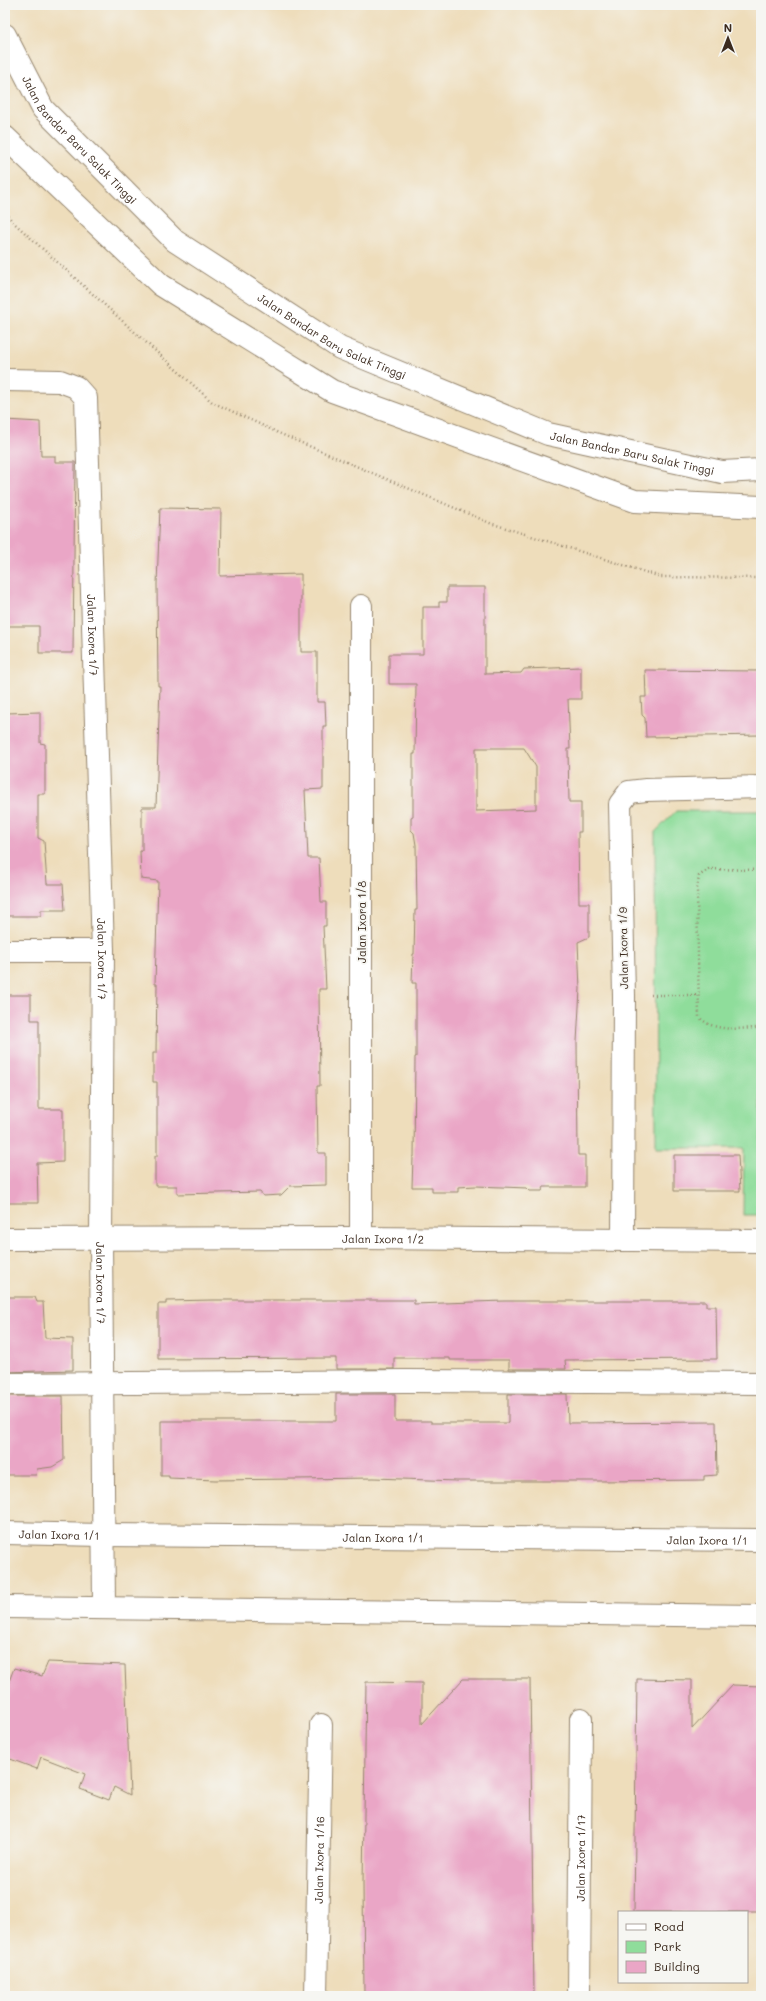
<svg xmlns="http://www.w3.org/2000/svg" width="766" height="2001" font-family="Mali,sans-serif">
<rect width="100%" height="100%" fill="#f6f6f2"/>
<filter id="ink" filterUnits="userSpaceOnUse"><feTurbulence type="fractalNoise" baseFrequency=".025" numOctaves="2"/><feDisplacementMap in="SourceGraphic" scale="8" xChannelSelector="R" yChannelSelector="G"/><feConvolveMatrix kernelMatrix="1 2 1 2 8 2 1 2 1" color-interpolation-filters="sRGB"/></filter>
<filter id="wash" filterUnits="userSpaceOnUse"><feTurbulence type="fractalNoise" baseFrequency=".012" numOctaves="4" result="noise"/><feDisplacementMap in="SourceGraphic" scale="16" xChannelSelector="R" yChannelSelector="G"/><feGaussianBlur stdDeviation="0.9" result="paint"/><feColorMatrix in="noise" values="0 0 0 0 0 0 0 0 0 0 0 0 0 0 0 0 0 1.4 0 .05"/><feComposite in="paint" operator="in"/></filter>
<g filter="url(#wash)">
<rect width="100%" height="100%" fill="#edb"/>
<path fill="#8fdd9b" stroke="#65845c" d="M 676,811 L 761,811 L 761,1215 L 743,1215 L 744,1148 L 656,1148 L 655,832 Z"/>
<g id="blocks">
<g fill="#eaa6c6" fill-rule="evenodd">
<path d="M 5,420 L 40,422 L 41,456 L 55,456 L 55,462 L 75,462 L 73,653 L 39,653 L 39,626 L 5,626 Z"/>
<path d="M 160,508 L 221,509 L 220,576 L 301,574 L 301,652 L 317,652 L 317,702 L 325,702 L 326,726 L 323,726 L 323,789 L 305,790 L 308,858 L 319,858 L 321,902 L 326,902 L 326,926 L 323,926 L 326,989 L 319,989 L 320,1086 L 317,1086 L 318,1153 L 326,1153 L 326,1185 L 290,1186 L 281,1195 L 263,1196 L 260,1192 L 177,1194 L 177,1186 L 155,1186 L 155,1156 L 157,1156 L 157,1082 L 153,1082 L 153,1053 L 156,1053 L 157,984 L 155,984 L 158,881 L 141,879 L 140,851 L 142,851 L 142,807 L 156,807 L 160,686 L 158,686 L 157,584 Z"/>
<path d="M 447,587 L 485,587 L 485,674 L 521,673 L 524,669 L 581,667 L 581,699 L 568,699 L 570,749 L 568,749 L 569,802 L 581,802 L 581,832 L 578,832 L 579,903 L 589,903 L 589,937 L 578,942 L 580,989 L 577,1042 L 578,1155 L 585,1155 L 585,1187 L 544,1187 L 542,1191 L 530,1191 L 527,1188 L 476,1186 L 458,1187 L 458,1192 L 432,1192 L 432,1187 L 412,1187 L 413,1157 L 414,1157 L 415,1057 L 416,1057 L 416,983 L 412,983 L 413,954 L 414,954 L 415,910 L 417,910 L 416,845 L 414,833 L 411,830 L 411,817 L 413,816 L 413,754 L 415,754 L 416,684 L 389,684 L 389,654 L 423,654 L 423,607 L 439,607 L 439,602 L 447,602 ZM 476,748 L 524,748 L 536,767 L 536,809 L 476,811 Z"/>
<path d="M 645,670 L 761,671 L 761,735 L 646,737 L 645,718 L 642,715 L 641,697 L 646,697 Z"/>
<path d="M 40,712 L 40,743 L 45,744 L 45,794 L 38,794 L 38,838 L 44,841 L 47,884 L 63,884 L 65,910 L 41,910 L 41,916 L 5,916 L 6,713 Z"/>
<path d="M 5,995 L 31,995 L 31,1020 L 39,1020 L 39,1109 L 63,1109 L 63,1162 L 37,1163 L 38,1203 L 5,1203 Z"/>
<path d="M 674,1155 L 738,1155 L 740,1191 L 674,1191 Z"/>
<path d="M 5,1297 L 35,1297 L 37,1302 L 43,1302 L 45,1338 L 73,1339 L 73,1370 L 5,1372 Z"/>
<path d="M 212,1300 L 414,1300 L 414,1304 L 504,1301 L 706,1301 L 706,1306 L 716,1306 L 717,1359 L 565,1360 L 566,1369 L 509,1369 L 509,1360 L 450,1360 L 450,1358 L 394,1358 L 394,1369 L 336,1369 L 336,1358 L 158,1359 L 158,1304 L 166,1304 L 166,1301 Z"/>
<path d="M 336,1394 L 395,1394 L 395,1421 L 431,1421 L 431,1423 L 508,1423 L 508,1394 L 567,1394 L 568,1423 L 716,1422 L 717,1475 L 704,1476 L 704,1480 L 598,1481 L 457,1481 L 374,1478 L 215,1480 L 169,1478 L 169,1476 L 161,1476 L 161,1421 L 336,1421 Z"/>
<path d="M 5,1396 L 63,1396 L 64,1460 L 52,1467 L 37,1469 L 36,1475 L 5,1475 Z"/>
<path d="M 48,1662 L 125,1665 L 130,1795 L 114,1787 L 109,1800 L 80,1789 L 85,1774 L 41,1757 L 37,1769 L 5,1757 L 5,1692 L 14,1668 L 42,1676 Z"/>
<path d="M 463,1679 L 530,1679 L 534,1996 L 364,1996 L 363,1883 L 366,1682 L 422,1683 L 422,1724 Z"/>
<path d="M 637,1679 L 692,1680 L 692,1729 L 733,1685 L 761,1686 L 761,1912 L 634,1912 Z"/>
</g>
</g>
</g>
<g filter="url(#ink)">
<use href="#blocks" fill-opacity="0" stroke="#94846c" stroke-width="1"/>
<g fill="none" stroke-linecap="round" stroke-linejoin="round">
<g stroke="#94846c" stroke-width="24">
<g id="minor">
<path id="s1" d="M 5,380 L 60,381 L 76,387 L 86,398 L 103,951 L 101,1238 L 104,1607"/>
<path d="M 361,606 L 361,1238"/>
<path d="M 5,951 L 103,951"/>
<path id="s2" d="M 5,1239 L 361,1238 L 761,1241"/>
<path d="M 623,1240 L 624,996 L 620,804 L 629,792 L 646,790 L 761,787"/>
<path d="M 5,1384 L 404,1381 L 761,1383"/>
<path id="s3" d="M 5,1533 L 103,1535 L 761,1540"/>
<path d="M 5,1607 L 761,1616"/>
<path id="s4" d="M 316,1996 L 321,1725"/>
<path id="s5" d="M 579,1996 L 581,1719"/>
</g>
</g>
<g stroke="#94846c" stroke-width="24">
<g id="major">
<path id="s6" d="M 5,35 L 43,109 L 175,241 L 340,348 L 548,434 L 722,472 L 761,470"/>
<path d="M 5,137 L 161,285 L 332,391 L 635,501 L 761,507"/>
</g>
</g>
<g stroke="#94846c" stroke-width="2.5" stroke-dasharray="1 3" stroke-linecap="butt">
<path d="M 5,212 L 13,222 L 212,402 L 283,435 L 490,523 L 661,577 L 761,578"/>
<path d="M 761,870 L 709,869 L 699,876 L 697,889 L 699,1017 C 715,1033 740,1028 761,1028"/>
<path d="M 651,995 L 699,995"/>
</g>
<use href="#minor" stroke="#fff" stroke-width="22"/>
<use href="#major" stroke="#fff" stroke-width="22"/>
</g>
</g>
<g text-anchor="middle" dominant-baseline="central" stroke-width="3.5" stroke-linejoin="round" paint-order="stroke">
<g font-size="11" fill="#3b2a1e" stroke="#f6f6f2">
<text stroke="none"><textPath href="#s6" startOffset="130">Jalan Bandar Baru Salak Tinggi</textPath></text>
<text stroke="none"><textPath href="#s6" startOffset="454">Jalan Bandar Baru Salak Tinggi</textPath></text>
<text stroke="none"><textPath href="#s6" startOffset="778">Jalan Bandar Baru Salak Tinggi</textPath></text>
<text stroke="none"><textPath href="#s1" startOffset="324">Jalan Ixora 1/7</textPath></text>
<text transform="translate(361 922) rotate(-90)">Jalan Ixora 1/8</text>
<text transform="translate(623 948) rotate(-91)">Jalan Ixora 1/9</text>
<text stroke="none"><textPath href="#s1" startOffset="648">Jalan Ixora 1/7</textPath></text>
<text stroke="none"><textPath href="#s2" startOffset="378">Jalan Ixora 1/2</textPath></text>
<text stroke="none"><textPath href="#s1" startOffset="972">Jalan Ixora 1/7</textPath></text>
<text stroke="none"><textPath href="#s3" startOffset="54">Jalan Ixora 1/1</textPath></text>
<text stroke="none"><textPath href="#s3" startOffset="378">Jalan Ixora 1/1</textPath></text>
<text stroke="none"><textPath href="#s3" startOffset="702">Jalan Ixora 1/1</textPath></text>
<text stroke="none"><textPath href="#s5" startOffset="138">Jalan Ixora 1/17</textPath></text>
<text stroke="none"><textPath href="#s4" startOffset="136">Jalan Ixora 1/16</textPath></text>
</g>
</g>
<rect width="766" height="2001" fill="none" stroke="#f6f6f2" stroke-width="20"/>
<rect x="618" y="1911" width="130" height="72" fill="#f6f6f2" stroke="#aba49d"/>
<rect x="626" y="1924" width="20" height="6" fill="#ffffff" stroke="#aba49d"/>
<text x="654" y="1931" font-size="12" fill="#3b2a1e">Road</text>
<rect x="626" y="1941" width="20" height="12" fill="#8fdd9b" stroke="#aba49d"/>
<text x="654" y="1951" font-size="12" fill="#3b2a1e">Park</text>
<rect x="626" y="1961" width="20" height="12" fill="#eaa6c6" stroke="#aba49d"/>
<text x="654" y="1971" font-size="12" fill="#3b2a1e">Building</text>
<g transform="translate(728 38)" stroke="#f6f6f2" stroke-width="3" paint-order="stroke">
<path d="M0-3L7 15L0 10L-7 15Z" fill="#3b2a1e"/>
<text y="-6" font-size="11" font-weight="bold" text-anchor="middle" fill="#3b2a1e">N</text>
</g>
</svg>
